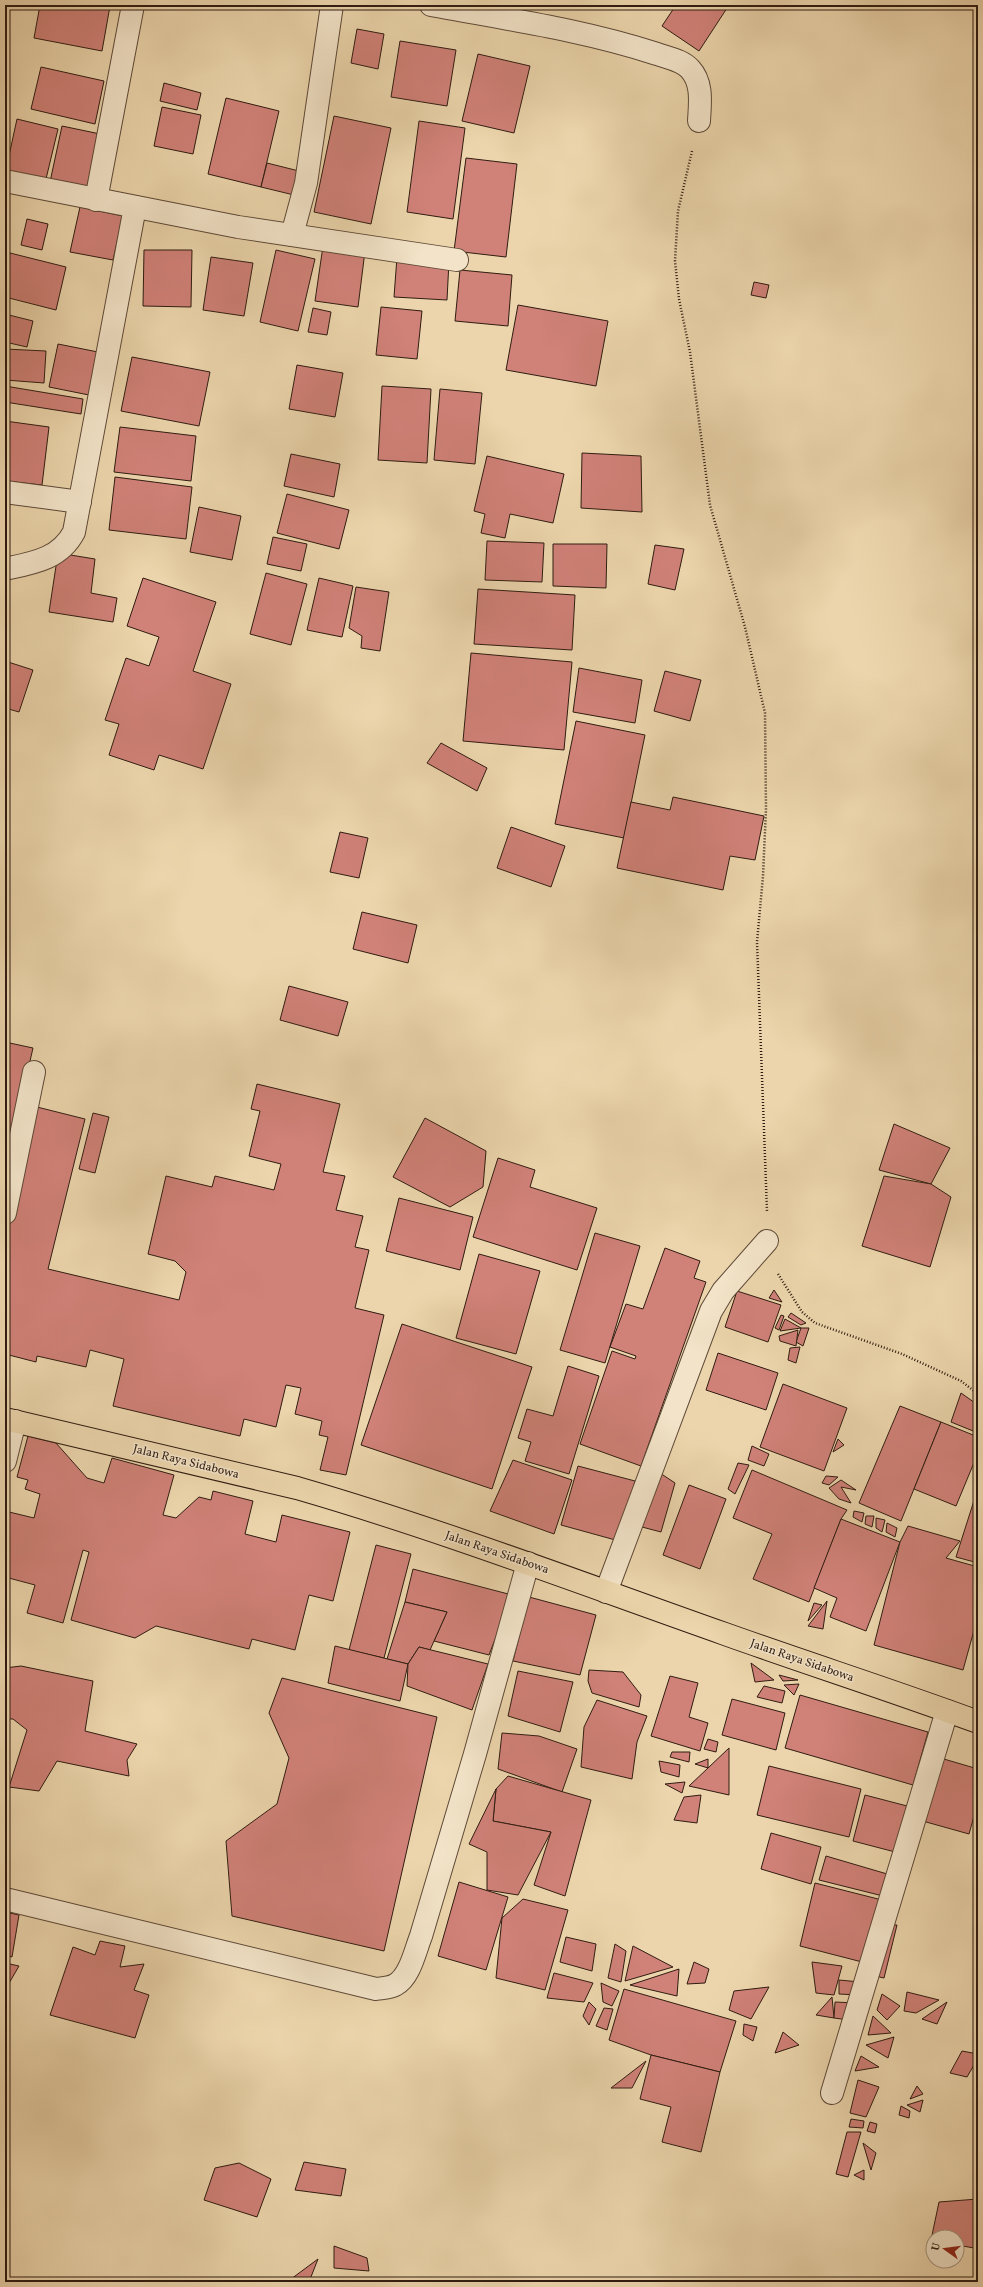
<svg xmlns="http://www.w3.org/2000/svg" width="983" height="2287" font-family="Vollkorn,serif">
<rect width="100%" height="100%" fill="#ecd5ac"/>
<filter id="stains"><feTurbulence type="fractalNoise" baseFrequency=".005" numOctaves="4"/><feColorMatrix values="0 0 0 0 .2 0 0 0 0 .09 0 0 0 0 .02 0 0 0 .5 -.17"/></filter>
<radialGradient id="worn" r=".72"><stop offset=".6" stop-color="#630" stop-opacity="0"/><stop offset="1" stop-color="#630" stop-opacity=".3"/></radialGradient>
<g fill="#d08178" stroke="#2f1c11">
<path d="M 40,5 L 110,6 L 102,51 L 34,38 Z"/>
<path d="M 676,5 L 729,5 L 699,51 L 662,26 Z"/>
<path d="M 357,29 L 384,34 L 378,69 L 351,63 Z"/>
<path d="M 400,41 L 456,50 L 447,106 L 391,97 Z"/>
<path d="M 478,54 L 530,66 L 514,133 L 462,121 Z"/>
<path d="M 41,67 L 104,81 L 95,124 L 31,109 Z"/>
<path d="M 164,83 L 201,93 L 197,110 L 160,101 Z"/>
<path d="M 226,98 L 279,111 L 261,187 L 208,174 Z"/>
<path d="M 162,107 L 201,115 L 193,154 L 154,146 Z"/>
<path d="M 334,116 L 391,128 L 371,224 L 314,212 Z"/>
<path d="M 5,119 L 9,120 L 5,144 Z"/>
<path d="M 17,119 L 58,129 L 45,183 L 5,174 Z"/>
<path d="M 419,121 L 465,128 L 453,219 L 407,212 Z"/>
<path d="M 62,126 L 105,135 L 93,191 L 50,182 Z"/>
<path d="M 466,158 L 517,164 L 506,257 L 454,251 Z"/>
<path d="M 267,163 L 299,171 L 294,195 L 261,187 Z"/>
<path d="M 80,207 L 123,216 L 113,260 L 70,252 Z"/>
<path d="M 27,219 L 48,224 L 42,250 L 21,245 Z"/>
<path d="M 323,246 L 365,251 L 358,307 L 315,301 Z"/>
<path d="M 144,250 L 192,250 L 191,307 L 143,306 Z"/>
<path d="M 276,250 L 315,259 L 298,331 L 260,322 Z"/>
<path d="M 10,253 L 66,267 L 56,310 L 5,297 L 5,272 Z"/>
<path d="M 211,257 L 253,263 L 244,316 L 203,310 Z"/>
<path d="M 397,257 L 449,261 L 447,300 L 394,297 Z"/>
<path d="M 460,270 L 512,275 L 508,326 L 455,321 Z"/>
<path d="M 754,282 L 769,285 L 766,298 L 751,295 Z"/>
<path d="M 518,305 L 608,321 L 596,386 L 506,370 Z"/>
<path d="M 381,307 L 422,311 L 417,359 L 376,355 Z"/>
<path d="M 313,308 L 331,312 L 327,335 L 308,332 Z"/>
<path d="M 5,314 L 33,321 L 27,347 L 5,342 Z"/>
<path d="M 58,344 L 103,353 L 94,396 L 49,387 Z"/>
<path d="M 5,349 L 46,351 L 44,383 L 5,380 Z"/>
<path d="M 132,357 L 210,372 L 199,426 L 121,411 Z"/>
<path d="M 297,365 L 343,373 L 335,417 L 289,409 Z"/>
<path d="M 5,386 L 83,399 L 81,414 L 5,402 Z"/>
<path d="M 382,386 L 431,389 L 427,463 L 378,460 Z"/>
<path d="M 440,389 L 482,393 L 475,464 L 434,460 Z"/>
<path d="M 5,421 L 49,427 L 42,485 L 5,481 Z"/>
<path d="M 120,427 L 196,436 L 191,481 L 114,472 Z"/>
<path d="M 582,453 L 641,456 L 642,512 L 581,508 Z"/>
<path d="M 291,454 L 340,464 L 334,497 L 284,486 Z"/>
<path d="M 487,456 L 564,474 L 553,523 L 510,514 L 505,538 L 481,533 L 485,514 L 474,511 Z"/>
<path d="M 115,477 L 192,487 L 186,539 L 109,530 Z"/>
<path d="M 287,494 L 349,510 L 339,549 L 277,533 Z"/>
<path d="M 199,507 L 241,516 L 232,560 L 190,552 Z"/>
<path d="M 273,537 L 307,544 L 301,571 L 267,564 Z"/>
<path d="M 487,541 L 544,543 L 542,582 L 485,580 Z"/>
<path d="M 553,544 L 607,544 L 606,588 L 553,586 Z"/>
<path d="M 655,545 L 684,549 L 675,590 L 648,584 Z"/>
<path d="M 58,553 L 95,559 L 91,593 L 117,598 L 113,622 L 49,612 Z"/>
<path d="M 266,573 L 307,584 L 291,645 L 250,634 Z"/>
<path d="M 143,578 L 216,602 L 193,671 L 231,684 L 203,769 L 159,755 L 154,770 L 109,755 L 119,724 L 105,720 L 126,658 L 149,666 L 159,637 L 127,626 Z"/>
<path d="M 319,578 L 353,586 L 342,637 L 307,630 Z"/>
<path d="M 356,587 L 389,592 L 380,651 L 361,648 L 362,636 L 349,628 Z"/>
<path d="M 478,589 L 575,595 L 572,650 L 474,644 Z"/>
<path d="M 471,653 L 572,662 L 564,750 L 463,741 Z"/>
<path d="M 5,661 L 33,670 L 19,712 L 5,708 Z"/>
<path d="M 579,668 L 642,680 L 635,723 L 573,712 Z"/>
<path d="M 665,671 L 701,680 L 690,721 L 654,711 Z"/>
<path d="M 576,721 L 645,735 L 624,838 L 555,824 Z"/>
<path d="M 441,743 L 487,768 L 477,791 L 427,763 Z"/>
<path d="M 673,797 L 764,816 L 755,860 L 730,856 L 723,890 L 617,868 L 631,802 L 670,810 Z"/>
<path d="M 511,827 L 565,846 L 551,887 L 497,868 Z"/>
<path d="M 340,832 L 368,838 L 359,878 L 330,872 Z"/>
<path d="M 362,912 L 417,925 L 408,963 L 353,949 Z"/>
<path d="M 289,986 L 348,1002 L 338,1036 L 280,1020 Z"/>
<path d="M 5,1042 L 33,1048 L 5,1169 Z"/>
<path d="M 257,1084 L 340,1104 L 323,1172 L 345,1176 L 336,1210 L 363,1216 L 355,1247 L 369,1250 L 355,1308 L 384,1315 L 346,1475 L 320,1470 L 328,1437 L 319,1435 L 322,1421 L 295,1414 L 301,1388 L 286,1385 L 276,1427 L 244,1419 L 240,1436 L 113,1406 L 124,1359 L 90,1350 L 86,1367 L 37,1356 L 36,1362 L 5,1354 L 5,1239 L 37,1107 L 85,1119 L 48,1269 L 179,1300 L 186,1272 L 175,1261 L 148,1254 L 166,1176 L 212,1187 L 215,1176 L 274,1190 L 281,1164 L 249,1156 L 260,1111 L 251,1109 Z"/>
<path d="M 93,1113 L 109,1117 L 95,1173 L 79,1169 Z"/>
<path d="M 425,1118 L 486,1151 L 483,1187 L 450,1207 L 393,1177 Z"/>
<path d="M 894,1124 L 950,1148 L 931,1184 L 879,1170 Z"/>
<path d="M 498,1158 L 535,1170 L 530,1187 L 597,1208 L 577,1270 L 473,1237 Z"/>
<path d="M 884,1176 L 931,1184 L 951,1197 L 930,1267 L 862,1246 Z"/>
<path d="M 399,1198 L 473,1217 L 460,1270 L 386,1251 Z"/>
<path d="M 595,1233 L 640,1246 L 605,1363 L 560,1350 Z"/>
<path d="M 665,1248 L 700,1261 L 694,1278 L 706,1282 L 641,1466 L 580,1444 L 612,1351 L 635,1359 L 636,1356 L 610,1347 L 626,1304 L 643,1309 Z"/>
<path d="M 479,1254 L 540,1271 L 516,1354 L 456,1338 Z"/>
<path d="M 774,1290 L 782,1302 L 769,1298 Z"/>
<path d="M 737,1291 L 781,1305 L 768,1342 L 725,1327 Z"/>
<path d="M 791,1313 L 806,1323 L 801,1325 L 788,1317 Z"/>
<path d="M 781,1315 L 784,1316 L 779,1330 L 775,1328 Z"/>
<path d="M 785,1319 L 801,1328 L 780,1331 Z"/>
<path d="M 402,1324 L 532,1367 L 492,1489 L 361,1445 Z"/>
<path d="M 801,1328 L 809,1328 L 803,1346 L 796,1342 Z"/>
<path d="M 798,1330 L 796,1346 L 780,1341 L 779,1336 Z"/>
<path d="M 800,1347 L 796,1363 L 788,1360 L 790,1348 Z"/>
<path d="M 718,1353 L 778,1373 L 766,1410 L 706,1390 Z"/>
<path d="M 568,1366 L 599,1376 L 569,1474 L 525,1461 L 531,1442 L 518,1438 L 527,1409 L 553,1416 Z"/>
<path d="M 783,1384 L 847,1408 L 824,1471 L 760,1447 Z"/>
<path d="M 961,1393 L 978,1405 L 978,1433 L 951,1422 Z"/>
<path d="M 900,1406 L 941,1422 L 901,1521 L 859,1503 Z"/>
<path d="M 941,1422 L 978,1437 L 978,1453 L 956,1506 L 914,1489 Z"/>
<path d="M 28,1436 L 56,1443 L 87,1478 L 104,1483 L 112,1458 L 174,1475 L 163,1515 L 176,1518 L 199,1497 L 211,1500 L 213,1491 L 253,1501 L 245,1534 L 276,1542 L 282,1515 L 350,1532 L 333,1601 L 309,1595 L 295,1650 L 252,1639 L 249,1649 L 156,1626 L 135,1638 L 71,1620 L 89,1552 L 83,1550 L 63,1623 L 27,1613 L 35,1585 L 5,1577 L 5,1511 L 34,1518 L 40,1494 L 25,1489 L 28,1480 L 17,1477 Z"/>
<path d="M 838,1439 L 844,1445 L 833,1452 Z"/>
<path d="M 752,1446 L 769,1454 L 764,1466 L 748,1460 Z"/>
<path d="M 513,1460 L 572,1480 L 554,1534 L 490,1511 Z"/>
<path d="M 738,1463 L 749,1465 L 735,1494 L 728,1489 Z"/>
<path d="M 578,1466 L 635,1481 L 619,1541 L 561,1525 Z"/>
<path d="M 752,1470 L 847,1510 L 841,1519 L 809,1602 L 753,1579 L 772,1534 L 733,1518 Z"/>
<path d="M 657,1471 L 675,1483 L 661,1532 L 642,1527 Z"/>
<path d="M 826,1476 L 838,1477 L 829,1485 L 822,1483 Z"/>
<path d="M 841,1480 L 856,1490 L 841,1487 L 851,1503 L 839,1499 L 829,1488 Z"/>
<path d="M 689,1485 L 726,1499 L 700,1569 L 663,1555 Z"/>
<path d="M 978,1488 L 978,1563 L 956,1557 Z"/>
<path d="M 854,1511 L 864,1513 L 862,1522 L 853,1517 Z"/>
<path d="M 866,1516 L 874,1516 L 872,1527 L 865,1524 Z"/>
<path d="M 876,1518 L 885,1520 L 882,1532 L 876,1528 Z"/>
<path d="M 841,1519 L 900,1542 L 866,1631 L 830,1617 L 837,1598 L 814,1588 Z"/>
<path d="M 887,1523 L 897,1528 L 895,1537 L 886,1532 Z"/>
<path d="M 908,1526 L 960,1541 L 946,1558 L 978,1567 L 978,1616 L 963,1670 L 874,1645 L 900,1542 Z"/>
<path d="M 376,1545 L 411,1554 L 384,1658 L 349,1650 Z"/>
<path d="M 413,1569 L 512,1595 L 489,1655 L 434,1641 L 447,1612 L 405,1602 Z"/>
<path d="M 529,1597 L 596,1615 L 580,1675 L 513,1661 Z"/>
<path d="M 827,1601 L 823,1629 L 808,1626 Z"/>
<path d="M 405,1602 L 447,1612 L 430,1650 L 419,1647 L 408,1664 L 387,1659 Z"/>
<path d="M 814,1603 L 822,1605 L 808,1621 Z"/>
<path d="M 335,1646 L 408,1664 L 400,1701 L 328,1683 Z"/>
<path d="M 419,1647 L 488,1664 L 472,1710 L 407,1686 L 408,1664 Z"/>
<path d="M 751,1663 L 774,1680 L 755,1682 Z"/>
<path d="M 21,1666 L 93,1681 L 85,1731 L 137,1744 L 127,1760 L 129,1776 L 57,1761 L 39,1791 L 9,1787 L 27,1730 L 13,1719 L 5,1719 L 5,1668 Z"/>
<path d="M 589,1670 L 623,1672 L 641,1695 L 639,1707 L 592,1693 L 588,1681 Z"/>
<path d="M 518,1671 L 573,1682 L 560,1732 L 508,1716 Z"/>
<path d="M 779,1675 L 798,1680 L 783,1681 Z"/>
<path d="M 670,1676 L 698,1683 L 689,1717 L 708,1723 L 700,1751 L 651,1736 Z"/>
<path d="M 282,1678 L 437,1717 L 384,1951 L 232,1916 L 226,1841 L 277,1804 L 289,1758 L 269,1713 Z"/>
<path d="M 799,1684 L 794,1695 L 784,1685 Z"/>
<path d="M 764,1686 L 785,1691 L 782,1703 L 757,1697 Z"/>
<path d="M 800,1695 L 928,1732 L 913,1785 L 785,1748 Z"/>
<path d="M 732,1699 L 785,1713 L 776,1750 L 722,1735 Z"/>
<path d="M 597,1700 L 647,1716 L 637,1742 L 632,1779 L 581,1767 L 584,1727 Z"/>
<path d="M 502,1733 L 539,1736 L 577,1749 L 562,1792 L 498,1769 Z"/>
<path d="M 708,1739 L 718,1742 L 716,1752 L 704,1749 Z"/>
<path d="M 729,1748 L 729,1795 L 689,1786 L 708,1768 Z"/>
<path d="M 672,1752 L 690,1752 L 689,1762 L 670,1757 Z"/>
<path d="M 937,1757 L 978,1769 L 978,1802 L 969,1834 L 919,1820 Z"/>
<path d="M 708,1759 L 708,1768 L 695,1764 Z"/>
<path d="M 659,1761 L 680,1765 L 679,1777 L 661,1772 Z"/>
<path d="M 769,1766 L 861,1789 L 849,1837 L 757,1815 Z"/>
<path d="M 508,1776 L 591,1800 L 565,1896 L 534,1885 L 551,1832 L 493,1821 L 496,1789 Z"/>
<path d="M 685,1782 L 682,1793 L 665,1784 Z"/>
<path d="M 496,1789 L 493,1821 L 551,1832 L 518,1895 L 487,1890 L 487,1852 L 469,1844 Z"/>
<path d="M 701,1795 L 697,1823 L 674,1820 L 684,1797 Z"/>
<path d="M 865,1795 L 911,1807 L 899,1853 L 853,1841 Z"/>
<path d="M 771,1833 L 821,1847 L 811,1884 L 761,1869 Z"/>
<path d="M 826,1856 L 894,1876 L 887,1897 L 819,1880 Z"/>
<path d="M 459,1882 L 508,1897 L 486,1970 L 438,1956 Z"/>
<path d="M 815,1883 L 882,1900 L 866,1963 L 800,1946 Z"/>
<path d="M 523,1899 L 568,1910 L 545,1990 L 496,1978 L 502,1918 Z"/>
<path d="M 5,1912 L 19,1915 L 12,1957 L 5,1955 Z"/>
<path d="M 888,1925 L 897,1925 L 884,1978 L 871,1975 Z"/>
<path d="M 566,1937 L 596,1944 L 592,1971 L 560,1962 Z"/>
<path d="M 100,1941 L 125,1946 L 120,1967 L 144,1964 L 134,1990 L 149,1995 L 135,2038 L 50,2015 L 73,1947 L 95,1955 Z"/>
<path d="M 615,1944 L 626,1951 L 621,1982 L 608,1978 Z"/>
<path d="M 633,1946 L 673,1967 L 625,1981 Z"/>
<path d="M 694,1962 L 709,1969 L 705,1983 L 687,1984 Z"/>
<path d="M 812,1962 L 842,1966 L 834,1995 L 816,1993 Z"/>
<path d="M 5,1963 L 19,1966 L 8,1985 L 5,2000 Z"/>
<path d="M 679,1969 L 677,1996 L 630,1985 Z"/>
<path d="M 554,1973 L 593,1983 L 584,2002 L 547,1998 Z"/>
<path d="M 839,1980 L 860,1982 L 858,1995 L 839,1994 Z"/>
<path d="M 601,1983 L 619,1991 L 612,2006 L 603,2002 Z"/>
<path d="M 769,1987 L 751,2019 L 729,2010 L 734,1991 Z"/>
<path d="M 624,1989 L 736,2021 L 720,2072 L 651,2055 L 609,2040 Z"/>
<path d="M 907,1992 L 939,2000 L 916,2013 L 904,2011 Z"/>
<path d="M 882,1994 L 900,2006 L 887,2020 L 877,2010 Z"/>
<path d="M 832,1997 L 834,2018 L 816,2015 Z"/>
<path d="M 589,2002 L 596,2009 L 589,2025 L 583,2016 Z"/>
<path d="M 835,2002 L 856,2003 L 848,2020 L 834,2018 Z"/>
<path d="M 947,2002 L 937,2024 L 922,2019 Z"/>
<path d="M 604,2008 L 613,2009 L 607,2030 L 596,2026 Z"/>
<path d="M 873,2016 L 891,2033 L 868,2035 Z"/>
<path d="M 744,2024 L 757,2027 L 753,2041 L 743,2035 Z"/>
<path d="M 783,2032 L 799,2045 L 775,2053 Z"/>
<path d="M 894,2037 L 888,2058 L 866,2045 Z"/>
<path d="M 962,2051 L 978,2054 L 978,2058 L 967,2077 L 950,2073 Z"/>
<path d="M 651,2055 L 720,2072 L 701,2152 L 662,2142 L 671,2107 L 640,2099 Z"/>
<path d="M 861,2056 L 879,2067 L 855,2071 Z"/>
<path d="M 646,2061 L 632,2088 L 611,2088 Z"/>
<path d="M 858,2080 L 879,2087 L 866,2117 L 850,2113 Z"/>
<path d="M 917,2086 L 923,2094 L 910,2099 Z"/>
<path d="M 923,2100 L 920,2112 L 907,2105 Z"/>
<path d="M 901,2106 L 910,2111 L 909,2118 L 899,2115 Z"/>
<path d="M 851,2119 L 864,2121 L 863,2128 L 849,2127 Z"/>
<path d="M 870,2122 L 877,2124 L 875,2133 L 867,2131 Z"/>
<path d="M 847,2132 L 861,2132 L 848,2177 L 836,2174 Z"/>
<path d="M 863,2143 L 876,2153 L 871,2170 Z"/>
<path d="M 304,2162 L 346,2169 L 341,2196 L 295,2190 Z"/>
<path d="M 239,2163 L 271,2179 L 257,2217 L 204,2200 L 215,2168 Z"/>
<path d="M 864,2170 L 864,2180 L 854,2175 Z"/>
<path d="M 978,2199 L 978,2230 L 974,2248 L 957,2245 L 957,2237 L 933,2237 L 931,2240 L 939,2202 Z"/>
<path d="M 334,2246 L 367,2258 L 369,2271 L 334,2268 Z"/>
<path d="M 318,2259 L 309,2282 L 287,2282 Z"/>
</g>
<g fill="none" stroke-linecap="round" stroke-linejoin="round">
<g stroke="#5e4a38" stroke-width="24">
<g id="street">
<path d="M 431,5 C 506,19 584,30 657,54 C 668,58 682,60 690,69 C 703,83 700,103 699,121"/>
<path d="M 5,181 L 238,227 L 457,260"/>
<path d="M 96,200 L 133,5"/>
<path d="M 292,235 L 306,183 L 332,5"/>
<path d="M 5,492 L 80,502"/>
<path d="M 5,569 C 33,563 60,559 74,532 L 135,207"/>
<path d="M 5,1213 L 34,1072"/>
<path d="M 5,1461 L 15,1421"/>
<path d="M 606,1592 L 711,1311 L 723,1291 L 767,1241"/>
<path d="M 5,1899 L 376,1989 C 382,1988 389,1988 395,1985 C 410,1977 415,1951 421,1936 L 475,1754 L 528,1563"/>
<path d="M 832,2093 L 947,1711"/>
</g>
</g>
<g stroke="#2f1c11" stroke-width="24">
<path id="highway" d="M 5,1419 L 297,1488 C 442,1530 583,1584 725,1634 C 809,1664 894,1691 978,1722"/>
</g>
<g stroke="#2f1c11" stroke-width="2.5" stroke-dasharray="1 2" stroke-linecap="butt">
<path d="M 692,151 L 678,211 L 675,261 L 679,299 L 690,352 L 710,505 L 745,627 L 765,713 L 766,809 L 763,876 L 757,942 L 767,1211"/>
<path d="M 778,1274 L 802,1312 L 815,1323 L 902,1354 L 961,1381 L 978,1394"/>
</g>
<use href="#street" stroke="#f3e4c9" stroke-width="22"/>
<use href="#highway" stroke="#ecd5ac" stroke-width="22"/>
</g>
<g text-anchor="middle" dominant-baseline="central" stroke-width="3" stroke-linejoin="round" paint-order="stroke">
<g font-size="12" fill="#2f1c11" stroke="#f3e4c9">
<text transform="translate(186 1462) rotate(14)">Jalan Raya Sidabowa</text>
<text transform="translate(497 1553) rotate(19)">Jalan Raya Sidabowa</text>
<text transform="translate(802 1661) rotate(19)">Jalan Raya Sidabowa</text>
</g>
</g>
<rect width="983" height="2287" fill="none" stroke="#ecd5ac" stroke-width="20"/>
<rect x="6" y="6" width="971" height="2275" fill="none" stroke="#2f1c11" stroke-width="2"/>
<rect x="10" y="10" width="963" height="2267" fill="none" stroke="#2f1c11"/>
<g transform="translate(945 2249) rotate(284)"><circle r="19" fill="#f3e4c9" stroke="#a5947f"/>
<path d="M0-3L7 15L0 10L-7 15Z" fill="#8f2418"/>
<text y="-6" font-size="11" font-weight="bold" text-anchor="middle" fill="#2f1c11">U</text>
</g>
<rect width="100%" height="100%" filter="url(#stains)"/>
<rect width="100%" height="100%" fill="url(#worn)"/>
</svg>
